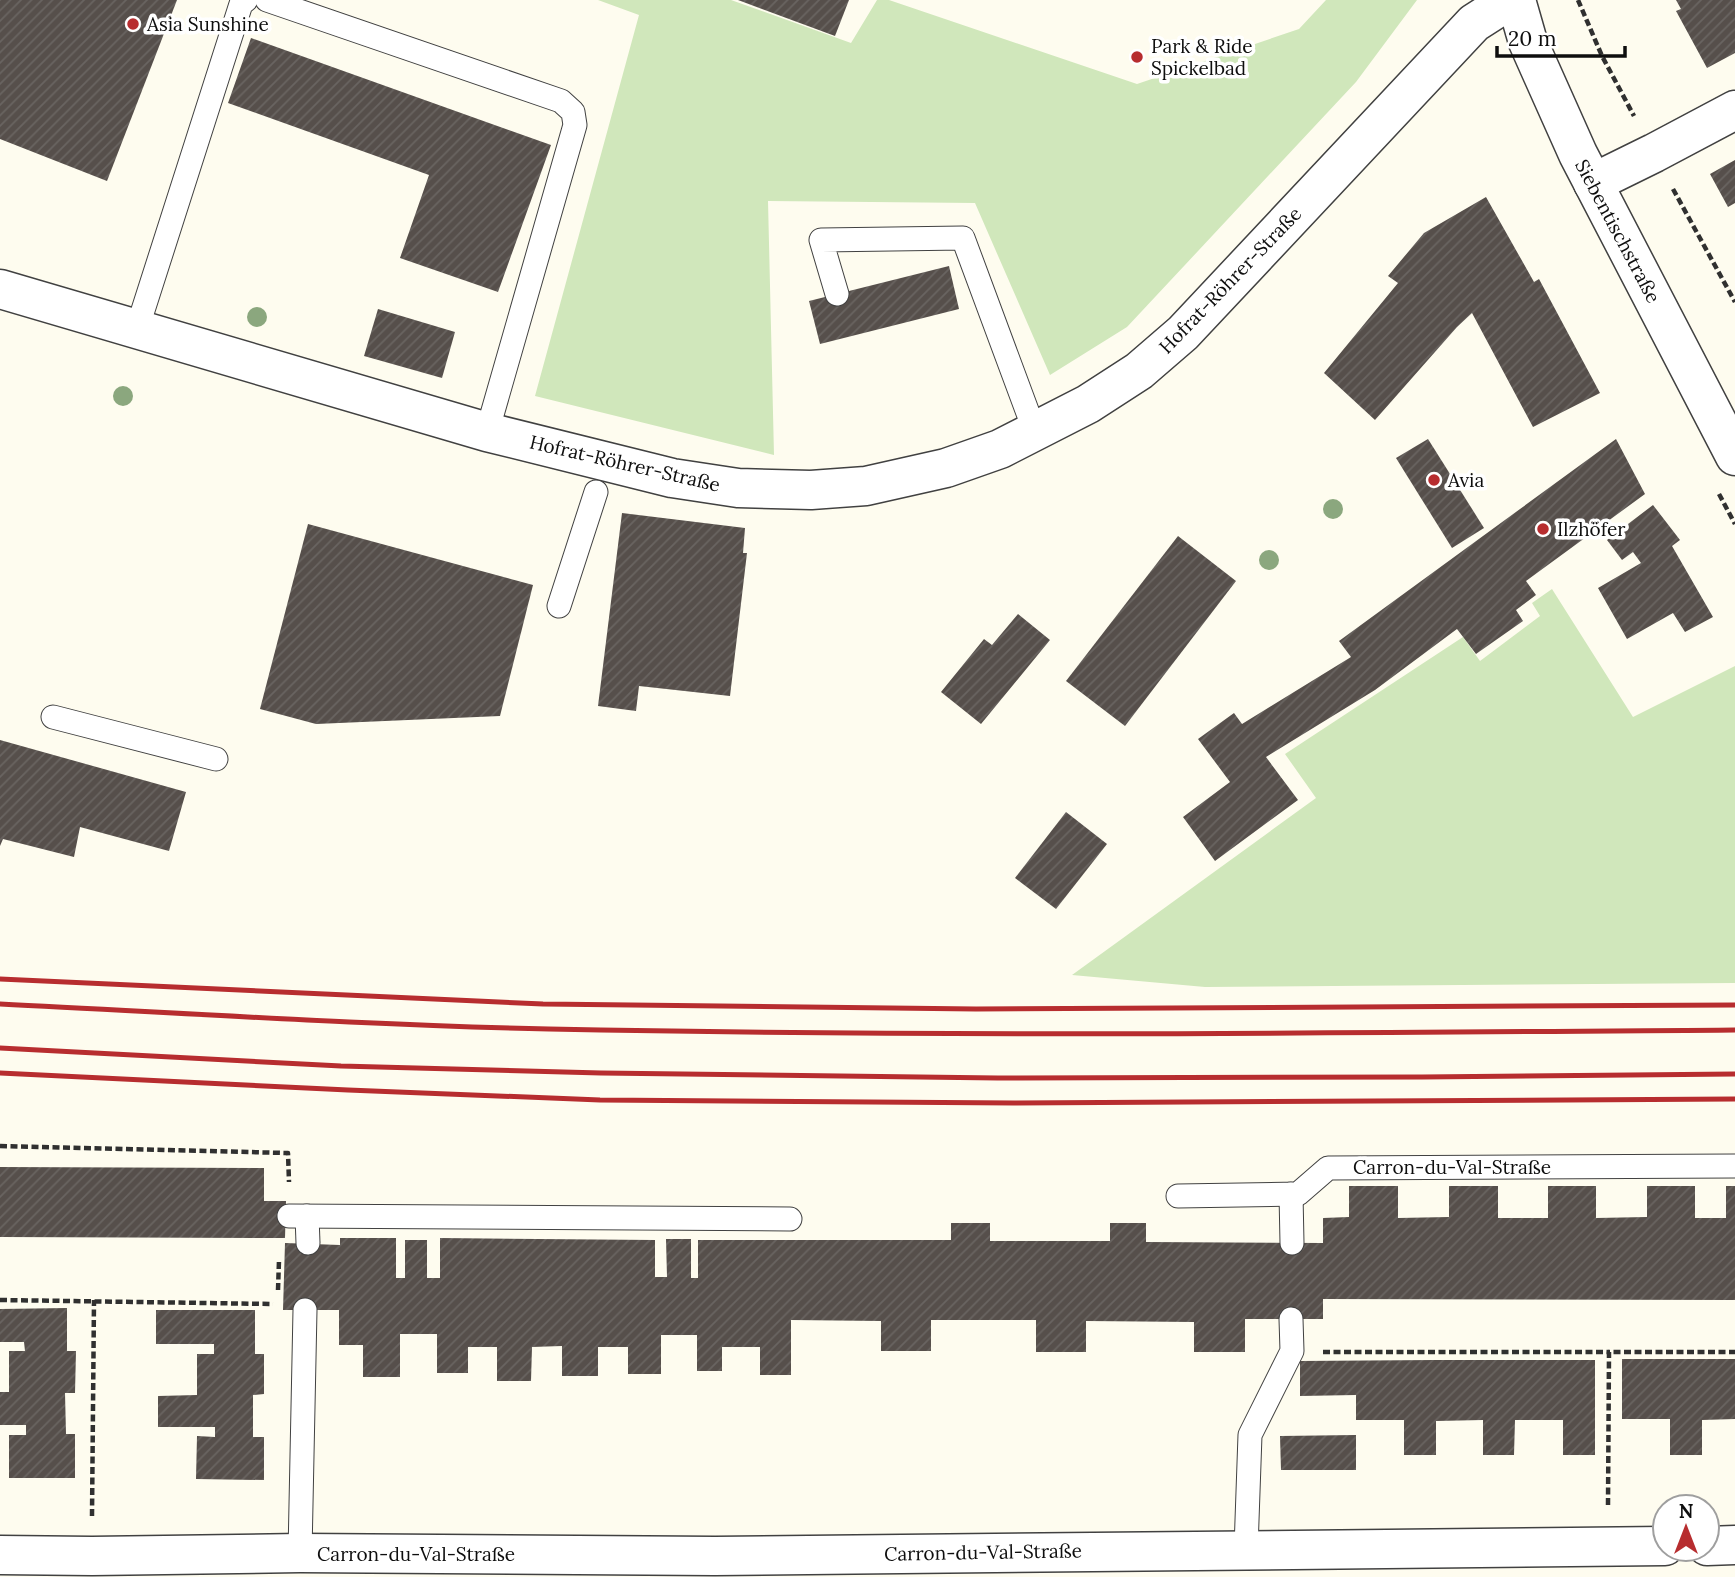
<svg xmlns="http://www.w3.org/2000/svg" width="1735" height="1577" font-family="Lora,serif">
<defs>
<pattern id="building-hatch" width="6" height="6" patternUnits="userSpaceOnUse" patternTransform="scale(1.75)"><rect width="6" height="6" fill="#564f4b"/><path d="M-1 1l2-2M0 6l6-6M5 7l2-2" fill="none" stroke="#696461"/></pattern>
</defs>
<rect width="100%" height="100%" fill="#fefcef"/>
<g fill="#d0e7bb">
<path d="M 598,0 L 731,0 L 851,43 L 877,0 L 889,0 L 1137,84 L 1299,29 L 1326,0 L 1417,0 L 1356,82 L 1127,327 L 1050,375 L 975,203 L 768,201 L 774,455 L 535,396 L 639,15 Z"/>
<path d="M 1552,589 L 1633,717 L 1735,666 L 1735,983 L 1205,987 L 1072,975 L 1316,798 L 1285,754 L 1463,637 L 1480,661 L 1540,616 L 1532,603 Z"/>
</g>
<g fill="url(#building-hatch)">
<path d="M 0,0 L 177,0 L 107,181 L 0,139 Z"/>
<path d="M 738,0 L 849,0 L 835,36 Z"/>
<path d="M 1676,0 L 1735,0 L 1735,53 L 1707,68 L 1676,11 L 1681,9 Z"/>
<path d="M 251,38 L 551,145 L 498,292 L 400,258 L 429,175 L 228,103 Z"/>
<path d="M 1735,160 L 1735,203 L 1728,207 L 1710,174 Z"/>
<path d="M 1486,197 L 1534,282 L 1539,279 L 1600,393 L 1533,427 L 1472,313 L 1457,327 L 1375,420 L 1324,373 L 1398,283 L 1388,276 L 1424,233 Z"/>
<path d="M 949,266 L 959,309 L 820,344 L 809,301 Z"/>
<path d="M 378,309 L 455,332 L 442,378 L 364,356 Z"/>
<path d="M 1428,439 L 1484,528 L 1452,548 L 1396,458 Z"/>
<path d="M 1616,439 L 1645,494 L 1526,581 L 1536,595 L 1516,610 L 1523,621 L 1476,654 L 1457,629 L 1375,690 L 1266,757 L 1298,800 L 1215,861 L 1183,817 L 1230,782 L 1198,739 L 1234,713 L 1242,724 L 1351,657 L 1339,641 Z"/>
<path d="M 1653,505 L 1680,540 L 1672,546 L 1713,617 L 1685,632 L 1673,613 L 1627,639 L 1598,588 L 1641,563 L 1633,552 L 1622,560 L 1607,540 Z"/>
<path d="M 622,513 L 745,528 L 743,553 L 747,553 L 730,696 L 639,686 L 636,711 L 598,706 Z"/>
<path d="M 308,524 L 533,585 L 500,716 L 316,724 L 260,709 Z"/>
<path d="M 1178,536 L 1236,581 L 1125,726 L 1066,681 Z"/>
<path d="M 1018,614 L 1050,640 L 981,724 L 941,692 L 984,639 L 992,645 Z"/>
<path d="M 0,740 L 186,792 L 169,851 L 80,827 L 74,857 L 3,839 L 0,846 Z"/>
<path d="M 1066,812 L 1107,844 L 1056,909 L 1015,878 Z"/>
<path d="M 0,1167 L 264,1168 L 264,1201 L 286,1201 L 285,1238 L 0,1237 Z"/>
<path d="M 1349,1186 L 1398,1186 L 1398,1218 L 1449,1217 L 1449,1186 L 1498,1186 L 1498,1218 L 1548,1218 L 1548,1186 L 1596,1186 L 1596,1218 L 1647,1217 L 1647,1186 L 1695,1186 L 1695,1218 L 1726,1218 L 1726,1186 L 1735,1186 L 1735,1300 L 1323,1299 L 1323,1319 L 1245,1319 L 1245,1352 L 1194,1352 L 1194,1322 L 1086,1321 L 1086,1352 L 1036,1352 L 1036,1320 L 931,1320 L 931,1351 L 881,1351 L 881,1321 L 791,1320 L 791,1375 L 760,1375 L 760,1347 L 722,1347 L 722,1371 L 697,1371 L 697,1335 L 661,1335 L 661,1374 L 628,1374 L 628,1347 L 598,1347 L 598,1376 L 562,1376 L 562,1346 L 532,1347 L 531,1381 L 497,1381 L 497,1347 L 468,1347 L 468,1373 L 437,1373 L 437,1334 L 400,1334 L 400,1377 L 363,1377 L 363,1345 L 339,1345 L 339,1310 L 283,1310 L 285,1243 L 340,1245 L 340,1238 L 396,1238 L 396,1278 L 405,1278 L 405,1240 L 427,1240 L 427,1278 L 440,1278 L 440,1238 L 655,1240 L 655,1277 L 667,1277 L 666,1239 L 691,1239 L 691,1278 L 698,1278 L 698,1240 L 951,1240 L 951,1223 L 990,1223 L 990,1241 L 1110,1241 L 1110,1223 L 1146,1223 L 1146,1242 L 1323,1243 L 1323,1218 L 1349,1217 Z"/>
<path d="M 67,1308 L 67,1351 L 76,1351 L 75,1393 L 65,1393 L 66,1434 L 75,1434 L 75,1478 L 9,1478 L 9,1435 L 26,1435 L 26,1425 L 0,1425 L 0,1392 L 9,1392 L 9,1351 L 25,1351 L 24,1342 L 0,1342 L 0,1309 Z"/>
<path d="M 156,1310 L 255,1310 L 255,1354 L 264,1354 L 264,1394 L 253,1395 L 253,1437 L 264,1437 L 264,1480 L 196,1479 L 197,1436 L 215,1437 L 215,1427 L 158,1427 L 158,1396 L 197,1395 L 197,1354 L 214,1354 L 214,1344 L 156,1344 Z"/>
<path d="M 1622,1359 L 1735,1359 L 1735,1419 L 1702,1420 L 1702,1455 L 1670,1455 L 1670,1419 L 1622,1419 Z"/>
<path d="M 1435,1360 L 1595,1360 L 1595,1455 L 1563,1455 L 1563,1420 L 1515,1420 L 1514,1455 L 1483,1455 L 1483,1420 L 1436,1421 L 1436,1455 L 1404,1455 L 1404,1420 L 1356,1420 L 1356,1395 L 1300,1396 L 1300,1361 Z"/>
<path d="M 1356,1435 L 1356,1470 L 1281,1470 L 1280,1436 Z"/>
</g>
<g fill="none" stroke-linecap="round" stroke-linejoin="round">
<g stroke="#414141" stroke-width="25">
<g id="service">
<path d="M 267,0 L 561,101 L 573,112 L 575,125 L 487,432"/>
<path d="M 837,294 L 821,240 L 963,238 L 1035,432"/>
<path d="M 137,329 L 241,4 L 246,0"/>
<path d="M 559,606 L 596,492"/>
<path d="M 53,717 L 216,759"/>
<path d="M 1291,1194 L 1292,1243"/>
<path d="M 1178,1196 L 1298,1194 L 1328,1168 L 1735,1166"/>
<path d="M 289,1216 L 790,1219"/>
<path d="M 307,1216 L 308,1243"/>
<path d="M 1246,1549 L 1250,1435 L 1292,1351 L 1291,1319"/>
<path d="M 300,1553 L 305,1310"/>
</g>
</g>
<g stroke="#414141" stroke-width="41">
<g id="minor">
<path d="M 1516,0 L 1528,42 L 1578,154 L 1735,456"/>
<path d="M 1593,183 L 1654,153 L 1735,110"/>
<path d="M 0,289 L 487,432 L 672,478 L 738,488 L 811,490 L 866,486 L 946,468 L 1000,449 L 1088,404 L 1139,371 L 1183,333 L 1474,23 L 1510,0"/>
<path d="M 1707,1546 L 1735,1545"/>
<path d="M 0,1555 L 92,1556 L 300,1553 L 715,1556 L 1665,1546"/>
</g>
</g>
<g stroke="#303030" stroke-width="4.5" stroke-dasharray="7 3.5" stroke-linecap="butt">
<path d="M 1578,0 L 1602,56 L 1634,116"/>
<path d="M 1673,189 L 1735,302"/>
<path d="M 1719,494 L 1735,524"/>
<path d="M 0,1146 L 288,1153 L 289,1182"/>
<path d="M 278,1290 L 279,1260"/>
<path d="M 0,1300 L 273,1304"/>
<path d="M 1323,1352 L 1609,1352"/>
<path d="M 1608,1505 L 1609,1352 L 1735,1352"/>
<path d="M 92,1516 L 94,1300"/>
</g>
<use href="#service" stroke="#fff" stroke-width="23"/>
<use href="#minor" stroke="#fff" stroke-width="38"/>
<g stroke="#b72d2f" stroke-width="5">
<path d="M 0,979 L 543,1004 L 976,1009 L 1735,1005"/>
<path d="M 0,1004 C 183,1013 366,1025 549,1029 C 944,1037 1340,1033 1735,1030"/>
<path d="M 0,1048 L 341,1066 L 601,1073 L 998,1078 L 1422,1077 L 1735,1074"/>
<path d="M 0,1073 L 348,1090 L 600,1100 L 1014,1103 L 1735,1099"/>
</g>
</g>
<g fill="#8ba77e">
<circle cx="257" cy="317" r="10"/>
<circle cx="123" cy="396" r="10"/>
<circle cx="1333" cy="509" r="10"/>
<circle cx="1269" cy="560" r="10"/>
</g>
<g fill="#b72d2f" stroke="#fff" stroke-width="2.5">
<circle cx="133" cy="24" r="7"/>
<circle cx="1137" cy="57" r="7"/>
<circle cx="1434" cy="480" r="7"/>
<circle cx="1543" cy="529" r="7"/>
</g>
<g text-anchor="middle" dominant-baseline="central" stroke-width="7" stroke-linejoin="round" paint-order="stroke">
<g font-size="19" fill="#0e0e0e" stroke="#fff" text-anchor="start">
<text x="147" y="24">Asia Sunshine</text>
<text x="1151" y="46">Park &amp; Ride<tspan x="1151" dy="22">Spickelbad</tspan></text>
<text x="1448" y="480">Avia</text>
<text x="1557" y="529">Ilzhöfer</text>
</g>
<g font-size="19" fill="#0e0e0e" stroke="#fff">
<text transform="translate(1618 231) rotate(62)">Siebentischstraße</text>
<text transform="translate(1230 280) rotate(-46)">Hofrat-Röhrer-Straße</text>
<text transform="translate(625 463) rotate(13)">Hofrat-Röhrer-Straße</text>
<text x="1452" y="1167">Carron-du-Val-Straße</text>
<text transform="translate(983 1552) rotate(-1)">Carron-du-Val-Straße</text>
<text x="416" y="1554">Carron-du-Val-Straße</text>
</g>
</g>
<g transform="translate(1686 1528)"><circle r="33" fill="#ffffff" stroke="#9f9f9f" stroke-width="2"/>
<path d="M0-5L12 26L0 18L-12 26Z" fill="#b72d2f"/>
<text y="-10" font-size="19" font-weight="bold" text-anchor="middle" fill="#0e0e0e">N</text>
</g>
<path d="M1497 46v10h128v-10" fill="none" stroke="#0e0e0e" stroke-width="3.5"/>
<text x="1508" y="46" font-size="21" fill="#0e0e0e" stroke="#ffffff" stroke-width="5" paint-order="stroke">20 m</text>
</svg>
